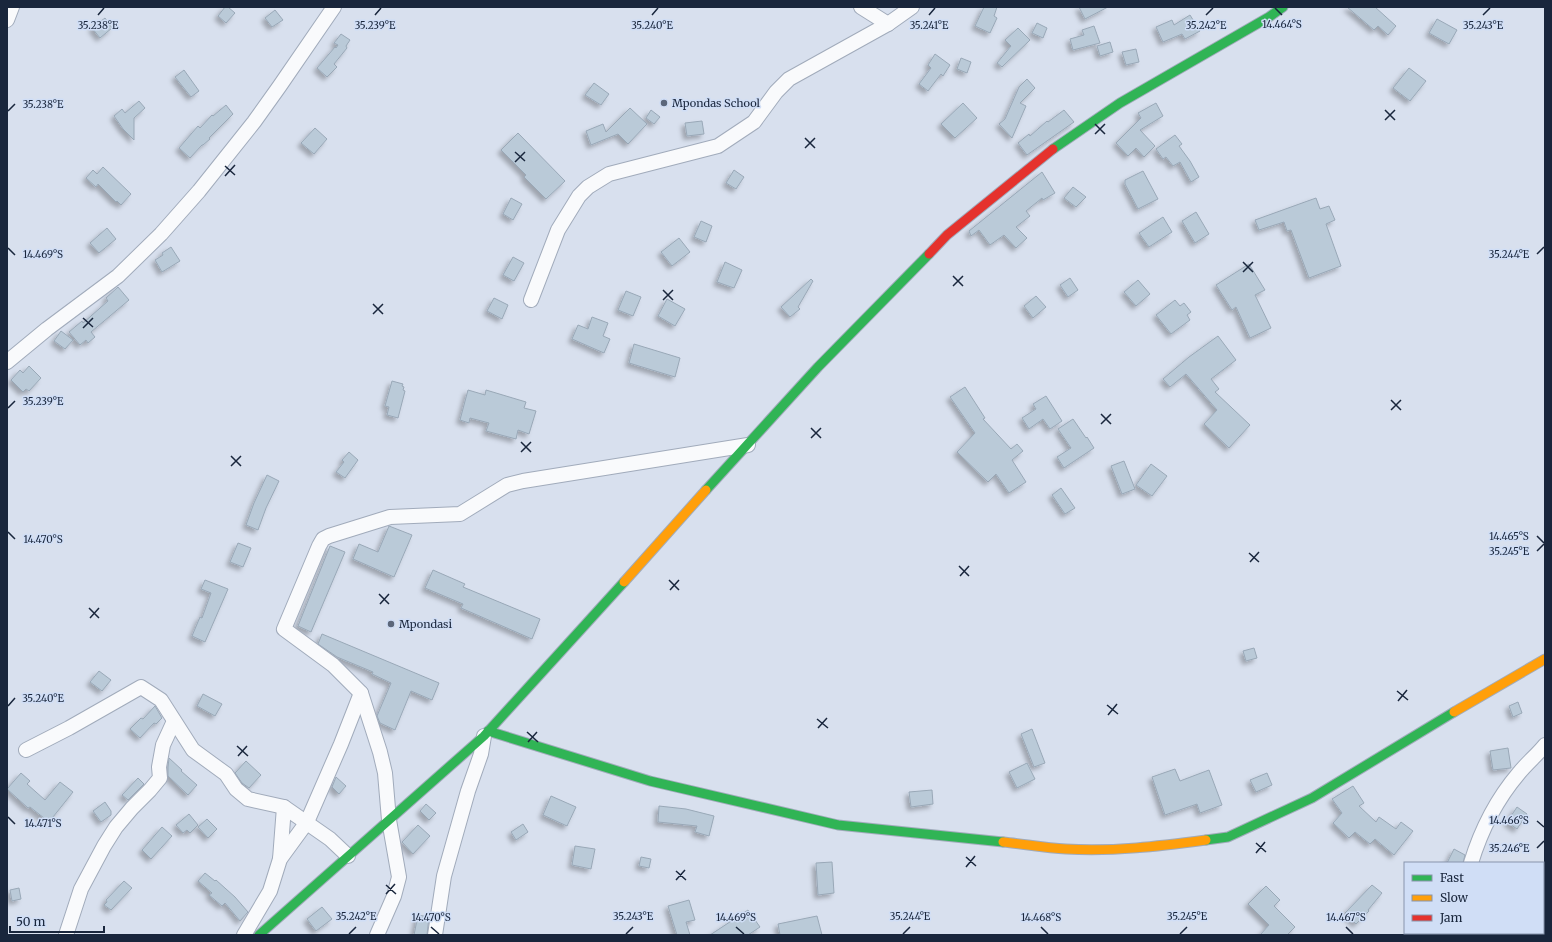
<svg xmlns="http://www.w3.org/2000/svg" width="1552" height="942" font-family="Merriweather,serif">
<defs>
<filter id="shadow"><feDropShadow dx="-3.5" dy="3.5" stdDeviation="2" flood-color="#0004"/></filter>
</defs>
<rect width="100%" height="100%" fill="#d8e0ee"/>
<g fill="#bacad8" stroke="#99a8b7" filter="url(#shadow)">
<path d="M 225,7 L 228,7 L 235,13 L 226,23 L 218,16 Z"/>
<path d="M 984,7 L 997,7 L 994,16 L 997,18 L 990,33 L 975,26 Z"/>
<path d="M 1079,7 L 1108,7 L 1085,19 Z"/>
<path d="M 1347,7 L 1375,7 L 1396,26 L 1388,35 L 1378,26 L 1374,30 Z"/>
<path d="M 275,10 L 283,20 L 272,27 L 265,18 Z"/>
<path d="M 1190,15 L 1200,31 L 1185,39 L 1182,34 L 1163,42 L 1156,27 L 1172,20 L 1174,25 Z"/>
<path d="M 105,18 L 112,28 L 100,38 L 92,28 Z"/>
<path d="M 1437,19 L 1457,30 L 1449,44 L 1429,33 Z"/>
<path d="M 1037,23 L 1047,28 L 1043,38 L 1032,33 Z"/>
<path d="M 1094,26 L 1100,43 L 1073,50 L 1070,39 L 1084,35 L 1082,30 Z"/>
<path d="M 1018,28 L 1030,40 L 1002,67 L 997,63 L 1011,46 L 1005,40 Z"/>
<path d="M 341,34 L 350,40 L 346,46 L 347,48 L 334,64 L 337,67 L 327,77 L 317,68 L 335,47 L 336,48 L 338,45 L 334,43 Z"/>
<path d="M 1110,42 L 1113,52 L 1100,56 L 1097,46 Z"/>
<path d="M 1136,49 L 1139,62 L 1126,65 L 1122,52 Z"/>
<path d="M 935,54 L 950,65 L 943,76 L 941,74 L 928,91 L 919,84 L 931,68 L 928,65 Z"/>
<path d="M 961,58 L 971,62 L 967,73 L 957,69 Z"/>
<path d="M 1409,68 L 1426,81 L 1410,101 L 1393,88 Z"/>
<path d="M 184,70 L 199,91 L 191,97 L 175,77 Z"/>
<path d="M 1027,79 L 1035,88 L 1020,103 L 1026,106 L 1012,138 L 999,124 L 1005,119 L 1019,87 Z"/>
<path d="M 594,83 L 609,94 L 601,105 L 585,95 Z"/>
<path d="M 139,101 L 145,108 L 134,118 L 134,140 L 123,129 L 114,116 L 122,109 L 125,113 Z"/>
<path d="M 963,103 L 977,118 L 955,138 L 941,124 Z"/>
<path d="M 1156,103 L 1163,116 L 1140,130 L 1155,146 L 1144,157 L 1136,148 L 1128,156 L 1116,143 L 1141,118 L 1138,113 Z"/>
<path d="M 226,105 L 233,114 L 209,138 L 210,139 L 203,145 L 202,145 L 190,158 L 179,148 L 198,126 L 200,128 L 212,115 L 213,116 Z"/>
<path d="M 630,108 L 647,124 L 628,144 L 618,134 L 591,145 L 586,131 L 603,124 L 606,132 Z"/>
<path d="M 651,110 L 660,117 L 654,124 L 646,118 Z"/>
<path d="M 1064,110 L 1074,122 L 1027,155 L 1018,143 L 1029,134 L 1030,136 L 1047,121 L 1048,122 Z"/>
<path d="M 702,121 L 704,134 L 687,136 L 685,123 Z"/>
<path d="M 315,128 L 327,139 L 314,154 L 301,143 Z"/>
<path d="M 518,133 L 565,181 L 546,199 L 524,177 L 526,175 L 501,150 Z"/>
<path d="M 1175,135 L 1182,144 L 1179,146 L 1190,161 L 1199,177 L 1191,182 L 1180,162 L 1173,166 L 1166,157 L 1163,159 L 1156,149 Z"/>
<path d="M 103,167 L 131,194 L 121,205 L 117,201 L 116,202 L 98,184 L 96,187 L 86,178 L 93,170 L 97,174 Z"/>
<path d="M 734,170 L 744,177 L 736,189 L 726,183 Z"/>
<path d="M 1143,171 L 1158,199 L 1138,209 L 1125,184 L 1125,180 Z"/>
<path d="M 1042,172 L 1055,193 L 1043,200 L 1042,198 L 1026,211 L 1030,216 L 1016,227 L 1027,238 L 1016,248 L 1004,235 L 990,245 L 979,230 L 971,236 L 969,231 Z"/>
<path d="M 1073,187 L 1086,197 L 1076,207 L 1064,198 Z"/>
<path d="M 511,198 L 522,204 L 513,220 L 503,214 Z"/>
<path d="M 1316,198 L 1320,209 L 1329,206 L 1335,220 L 1326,224 L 1341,266 L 1309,278 L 1291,230 L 1287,231 L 1284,222 L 1259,230 L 1255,220 Z"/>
<path d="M 1196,212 L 1209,234 L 1195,243 L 1182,221 Z"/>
<path d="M 1163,217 L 1172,232 L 1149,247 L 1139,233 Z"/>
<path d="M 701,221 L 712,226 L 706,242 L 694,237 Z"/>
<path d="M 107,228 L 116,239 L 99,253 L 90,243 Z"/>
<path d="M 679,238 L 690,252 L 672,266 L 661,252 Z"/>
<path d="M 171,247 L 180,261 L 162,272 L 155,260 L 163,255 L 162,253 Z"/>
<path d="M 513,257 L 524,263 L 514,281 L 503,275 Z"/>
<path d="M 725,262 L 742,270 L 734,288 L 717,282 Z"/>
<path d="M 1249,264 L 1265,290 L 1255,295 L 1271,328 L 1250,338 L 1236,307 L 1232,310 L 1216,285 Z"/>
<path d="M 1070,278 L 1078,290 L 1068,297 L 1060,285 Z"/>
<path d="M 811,279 L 813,281 L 798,307 L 800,309 L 790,317 L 781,307 Z"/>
<path d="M 1138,280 L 1150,294 L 1136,306 L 1124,292 Z"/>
<path d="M 118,287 L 129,300 L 91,332 L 95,337 L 88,343 L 86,340 L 80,345 L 69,332 L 82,321 L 83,323 L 108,301 L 106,298 Z"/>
<path d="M 626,291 L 641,297 L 633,316 L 618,310 Z"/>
<path d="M 1036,296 L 1046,307 L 1033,318 L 1024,306 Z"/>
<path d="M 494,298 L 508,305 L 502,319 L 487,311 Z"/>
<path d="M 667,299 L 685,309 L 675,326 L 658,316 Z"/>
<path d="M 1175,300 L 1180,306 L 1184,303 L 1191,312 L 1187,315 L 1190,320 L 1171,334 L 1156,315 Z"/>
<path d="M 592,317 L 608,323 L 603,336 L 610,339 L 604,353 L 572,339 L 578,325 L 588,329 Z"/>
<path d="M 61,331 L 73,340 L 65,349 L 54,341 Z"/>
<path d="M 1218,336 L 1236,360 L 1211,379 L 1219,389 L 1215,392 L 1250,425 L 1229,448 L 1204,424 L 1217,410 L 1186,374 L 1170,387 L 1163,379 L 1189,357 Z"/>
<path d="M 634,344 L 680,358 L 675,377 L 629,363 Z"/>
<path d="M 29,366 L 41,378 L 29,391 L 26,389 L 23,392 L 11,380 L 20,370 L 23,373 Z"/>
<path d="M 392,381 L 403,384 L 402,386 L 404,387 L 403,390 L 405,391 L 398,418 L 387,415 L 389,407 L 385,406 Z"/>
<path d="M 965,387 L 985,418 L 983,419 L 1011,449 L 1017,444 L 1023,451 L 1012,460 L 1026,482 L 1009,493 L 996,474 L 988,482 L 957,452 L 975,433 L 950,397 Z"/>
<path d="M 468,390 L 485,395 L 486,390 L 526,402 L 524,408 L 536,411 L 529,434 L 518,430 L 516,439 L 486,431 L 489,423 L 470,418 L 469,423 L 460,420 Z"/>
<path d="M 1046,396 L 1062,421 L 1050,429 L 1043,419 L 1029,429 L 1022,418 L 1036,409 L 1033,404 Z"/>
<path d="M 1073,419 L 1086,438 L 1087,437 L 1094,448 L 1064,468 L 1057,457 L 1071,448 L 1058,429 Z"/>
<path d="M 349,452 L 358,460 L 345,478 L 336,472 L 344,462 L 342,460 Z"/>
<path d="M 1124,461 L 1135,489 L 1122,494 L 1111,466 Z"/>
<path d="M 1151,464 L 1167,476 L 1152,496 L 1136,485 Z"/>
<path d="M 267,475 L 279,481 L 266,508 L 258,530 L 246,525 L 254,503 Z"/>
<path d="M 1061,488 L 1075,508 L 1065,514 L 1052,495 Z"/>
<path d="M 389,526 L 412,535 L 394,577 L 353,559 L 359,544 L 378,552 Z"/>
<path d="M 238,543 L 251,548 L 243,567 L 230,562 Z"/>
<path d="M 330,546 L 345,552 L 311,632 L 298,626 Z"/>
<path d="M 433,570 L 465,584 L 463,587 L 540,619 L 532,639 L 461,608 L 463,604 L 425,588 Z"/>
<path d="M 205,580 L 228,589 L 205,642 L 192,636 L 200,617 L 202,618 L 211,593 L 201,589 Z"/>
<path d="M 322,634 L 439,683 L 432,700 L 411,691 L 395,730 L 380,723 L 377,716 L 391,683 L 372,674 L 373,672 L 337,657 L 318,644 Z"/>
<path d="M 1254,648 L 1257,658 L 1246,661 L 1243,651 Z"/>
<path d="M 99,671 L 111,680 L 102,691 L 90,682 Z"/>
<path d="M 203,694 L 222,704 L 215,716 L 197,706 Z"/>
<path d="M 1518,702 L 1522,713 L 1513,717 L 1509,706 Z"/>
<path d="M 155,706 L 162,718 L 156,724 L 154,723 L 140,738 L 130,729 L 141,718 L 143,719 Z"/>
<path d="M 1032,729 L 1045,763 L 1034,767 L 1021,734 Z"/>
<path d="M 1508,748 L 1511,768 L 1493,770 L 1490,751 Z"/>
<path d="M 169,758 L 182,770 L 181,771 L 197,785 L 188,795 L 168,776 L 168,767 Z"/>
<path d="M 246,761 L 261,775 L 249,788 L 242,783 L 235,773 Z"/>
<path d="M 1027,763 L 1035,779 L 1017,788 L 1009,772 Z"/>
<path d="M 1175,769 L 1180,781 L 1209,770 L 1222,805 L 1200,813 L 1197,804 L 1165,815 L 1152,777 Z"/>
<path d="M 21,773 L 30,781 L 27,784 L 45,800 L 60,782 L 73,792 L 49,822 L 30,807 L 28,808 L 7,789 Z"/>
<path d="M 1267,773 L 1272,785 L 1256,792 L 1250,780 Z"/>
<path d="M 336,777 L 346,786 L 339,794 L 332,787 Z"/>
<path d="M 138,778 L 144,784 L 128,800 L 122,795 Z"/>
<path d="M 1353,786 L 1364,803 L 1359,806 L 1376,822 L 1379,817 L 1396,829 L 1401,822 L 1413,831 L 1394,855 L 1375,839 L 1370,844 L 1355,832 L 1349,838 L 1333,823 L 1342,813 L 1332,799 Z"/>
<path d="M 932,790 L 933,804 L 911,807 L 909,792 Z"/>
<path d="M 551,796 L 576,807 L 567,826 L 543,815 Z"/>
<path d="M 105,802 L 111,811 L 111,815 L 101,822 L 93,811 Z"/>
<path d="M 426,804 L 436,813 L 429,820 L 420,811 Z"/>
<path d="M 659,806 L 686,809 L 714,816 L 709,836 L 695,832 L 697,826 L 658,822 Z"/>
<path d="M 1517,807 L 1527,814 L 1517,829 L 1507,822 Z"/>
<path d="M 189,814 L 198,825 L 190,833 L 187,830 L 183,833 L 176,825 Z"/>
<path d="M 207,819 L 217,829 L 208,838 L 198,827 Z"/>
<path d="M 523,824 L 528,832 L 516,840 L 511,832 Z"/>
<path d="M 418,825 L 430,836 L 413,854 L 402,842 Z"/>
<path d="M 162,827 L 172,836 L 151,859 L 142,850 Z"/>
<path d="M 575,846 L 595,849 L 591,869 L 572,865 Z"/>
<path d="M 1454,849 L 1465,855 L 1463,863 L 1447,863 Z"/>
<path d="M 641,857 L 651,859 L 649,868 L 639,866 Z"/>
<path d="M 832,862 L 834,893 L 818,895 L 816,863 Z"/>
<path d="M 205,873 L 215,881 L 216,880 L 235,897 L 248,912 L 240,921 L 225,903 L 222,906 L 209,895 L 212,893 L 198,881 Z"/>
<path d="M 124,881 L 132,888 L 111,910 L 104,905 L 107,902 L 106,900 Z"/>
<path d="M 1372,885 L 1382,893 L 1368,910 L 1369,911 L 1356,924 L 1345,913 Z"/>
<path d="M 1266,886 L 1280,900 L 1274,906 L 1295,927 L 1287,935 L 1260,935 L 1269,925 L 1248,904 Z"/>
<path d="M 19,888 L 21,899 L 12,901 L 10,890 Z"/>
<path d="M 689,900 L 695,920 L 686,922 L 690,935 L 677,935 L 668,906 Z"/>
<path d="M 322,907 L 332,919 L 316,931 L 307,919 Z"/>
<path d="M 748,910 L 760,927 L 748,935 L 710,935 Z"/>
<path d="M 418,915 L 429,917 L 427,935 L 414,935 Z"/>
<path d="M 817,916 L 822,935 L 780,935 L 778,924 Z"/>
</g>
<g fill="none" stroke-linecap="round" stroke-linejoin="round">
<g stroke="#a1abbb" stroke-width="16">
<g id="street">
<path d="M 861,7 L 888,24"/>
<path d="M 7,20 L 12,7"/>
<path d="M 531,300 L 558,230 L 579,196 L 588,187 L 609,174 L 718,146 L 754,122 L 776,92 L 789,79 L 888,24 L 912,7"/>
<path d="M 7,362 L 47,329 L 118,276 L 161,234 L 199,191 L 254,122 L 279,87 L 334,7"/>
<path d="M 26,750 L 69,728 L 141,687 L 161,700 L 193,750 L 226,774 L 236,789 L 248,799 L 284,807 L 330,839 L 348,856"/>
<path d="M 280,859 L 284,807"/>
<path d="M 1471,863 C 1481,830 1496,800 1519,773 C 1527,763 1537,755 1545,745"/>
<path d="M 66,935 L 81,889 L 104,846 L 116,827 L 132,808 L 150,790 L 160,778 L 159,767 L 163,745 L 174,721"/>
<path d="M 244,935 L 270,891 L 280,859 L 307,822 L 341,744 L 361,693"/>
<path d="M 377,935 L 394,896 L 399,877 L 389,820 L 385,773 L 380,752 L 361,693 L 333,665 L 284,629 L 319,546 L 323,539 L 329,536 L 390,517 L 460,514 L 507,485 L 523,481 L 748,445"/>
<path d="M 435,935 L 444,876 L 468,791 L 481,754 L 484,736"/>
<path d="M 1437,935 L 1438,933"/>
</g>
</g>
<g stroke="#a1abbb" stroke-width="11">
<g id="fast">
<path d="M 1053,149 L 1120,103 L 1269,17 L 1283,7"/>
<path d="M 706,490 L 818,367 L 929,254"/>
<path d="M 488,731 L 650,781 L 838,825 L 1003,842"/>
<path d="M 1206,840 L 1228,837 L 1312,798 L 1454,712"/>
<path d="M 259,935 L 484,736 L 624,582"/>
</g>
</g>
<g stroke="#a1abbb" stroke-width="11">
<g id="slow">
<path d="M 624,582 L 706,490"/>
<path d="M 1454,712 L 1545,659"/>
<path d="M 1003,842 C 1024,844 1045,848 1066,849 C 1113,852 1160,846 1206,840"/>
</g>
</g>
<g stroke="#a1abbb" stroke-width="11">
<path id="jam" d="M 929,254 L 947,235 L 1053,149"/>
</g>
<use href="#street" stroke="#f9fafc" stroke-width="14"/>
<use href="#fast" stroke="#30b455" stroke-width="9"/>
<use href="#slow" stroke="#ff9f0a" stroke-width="9"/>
<use href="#jam" stroke="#e5322d" stroke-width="9"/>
</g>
<path fill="none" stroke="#19263c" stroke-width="1.5" d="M 1275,8 L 1282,15M 98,15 L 104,8M 375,15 L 381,8M 652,15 L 658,8M 929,15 L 935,8M 1206,15 L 1213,8M 1483,15 L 1490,8M 1385,110 L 1395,120M 8,111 L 15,104M 1385,120 L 1395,110M 1095,124 L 1105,134M 1095,134 L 1105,124M 805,138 L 815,148M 805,148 L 815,138M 515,152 L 525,161M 515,162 L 525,152M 225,166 L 235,175M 225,176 L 235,165M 8,248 L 15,255M 1537,254 L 1544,247M 1243,262 L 1253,272M 1243,272 L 1253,262M 953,276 L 963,286M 953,286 L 963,276M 663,290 L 673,300M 663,300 L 673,290M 373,304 L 383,314M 373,314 L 383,304M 83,318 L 93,327M 83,328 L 93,318M 1391,400 L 1401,410M 8,408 L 15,401M 1391,410 L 1401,400M 1101,414 L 1111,424M 1101,424 L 1111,414M 811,428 L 821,438M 811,438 L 821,428M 521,442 L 531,452M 521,452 L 531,442M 231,456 L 241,466M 231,466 L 241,456M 8,532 L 15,539M 1537,536 L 1544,543M 1537,551 L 1544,544M 1249,553 L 1259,562M 1250,562 L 1259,552M 959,566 L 969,576M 960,576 L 969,566M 669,580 L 679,590M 670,590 L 679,580M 379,594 L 389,604M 380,604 L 389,594M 89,608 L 99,618M 90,618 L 99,608M 1397,691 L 1408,700M 1398,701 L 1407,690M 1107,705 L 1118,714M 8,706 L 15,698M 1108,715 L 1117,704M 817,719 L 828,728M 818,728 L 827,718M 527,732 L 538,742M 528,742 L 537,732M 237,746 L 248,756M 238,756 L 247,746M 8,817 L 15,824M 1537,821 L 1544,827M 1256,843 L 1266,852M 1537,848 L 1544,841M 1256,853 L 1265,842M 966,857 L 976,866M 966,867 L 975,856M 676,871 L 686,880M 676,880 L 685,870M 386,885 L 396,894M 386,894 L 395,884M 431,927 L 439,934M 736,927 L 744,934M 1041,927 L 1048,934M 1346,927 L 1353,934M 349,934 L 356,927M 626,934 L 633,927M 903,934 L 910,927M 1180,934 L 1187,927"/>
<g fill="#5c677a" stroke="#d0def6" stroke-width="1.5">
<circle cx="664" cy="103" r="4"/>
<circle cx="391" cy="624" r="4"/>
</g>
<g text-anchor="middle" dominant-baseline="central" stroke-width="3" stroke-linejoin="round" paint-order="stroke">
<g font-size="11" fill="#19263c" stroke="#d0def6" text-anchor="start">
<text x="672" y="103">Mpondas School</text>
<text x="399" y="624">Mpondasi</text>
</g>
</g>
<g font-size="10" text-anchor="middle" fill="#19263c" stroke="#d0def6" stroke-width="3" stroke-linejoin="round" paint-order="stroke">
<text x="1282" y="28">14.464°S</text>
<text x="375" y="29">35.239°E</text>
<text x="652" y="29">35.240°E</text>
<text x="929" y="29">35.241°E</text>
<text x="1206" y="29">35.242°E</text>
<text x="1483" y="29">35.243°E</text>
<text x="98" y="29">35.238°E</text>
<text x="43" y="108">35.238°E</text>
<text x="1509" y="258">35.244°E</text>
<text x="43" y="258">14.469°S</text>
<text x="43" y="405">35.239°E</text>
<text x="1509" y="540">14.465°S</text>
<text x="43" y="543">14.470°S</text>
<text x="1509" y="555">35.245°E</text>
<text x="43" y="702">35.240°E</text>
<text x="1509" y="824">14.466°S</text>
<text x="43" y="827">14.471°S</text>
<text x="1509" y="852">35.246°E</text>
<text x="356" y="920">35.242°E</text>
<text x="633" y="920">35.243°E</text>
<text x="910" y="920">35.244°E</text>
<text x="1187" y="920">35.245°E</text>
<text x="431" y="921">14.470°S</text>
<text x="736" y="921">14.469°S</text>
<text x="1041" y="921">14.468°S</text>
<text x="1346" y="921">14.467°S</text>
</g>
<rect width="1552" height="942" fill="none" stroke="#19263c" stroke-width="16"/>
<rect x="1404" y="862" width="140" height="72" fill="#d0def6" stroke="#8794ac"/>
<rect x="1412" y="875" width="20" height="6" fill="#30b455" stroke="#8794ac"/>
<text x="1440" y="882" font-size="12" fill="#19263c">Fast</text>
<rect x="1412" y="895" width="20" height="6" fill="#ff9f0a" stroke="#8794ac"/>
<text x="1440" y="902" font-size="12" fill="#19263c">Slow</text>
<rect x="1412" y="915" width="20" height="6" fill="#e5322d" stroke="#8794ac"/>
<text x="1440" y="922" font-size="12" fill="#19263c">Jam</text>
<path d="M10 926v6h94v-6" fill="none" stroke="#19263c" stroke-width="2"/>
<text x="16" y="926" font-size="12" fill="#19263c" stroke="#d0def6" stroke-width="3" paint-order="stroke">50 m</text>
</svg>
